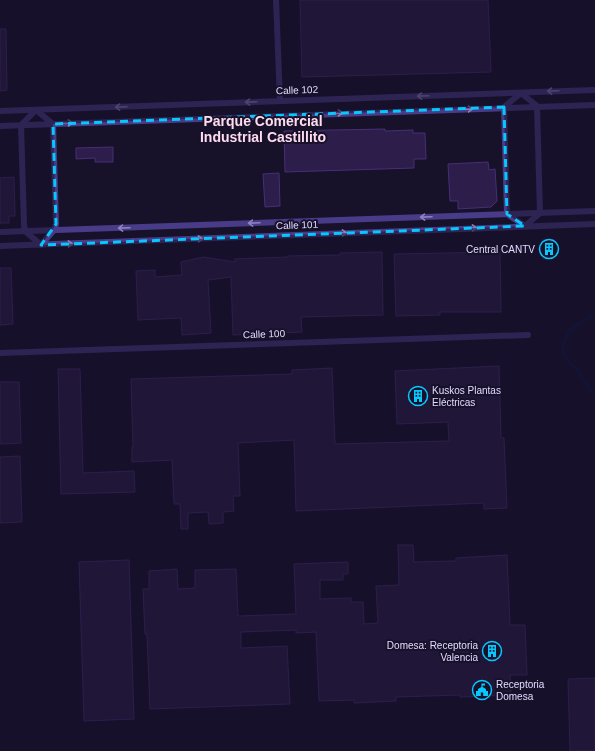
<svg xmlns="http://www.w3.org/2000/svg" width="595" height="751" font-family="Helvetica,sans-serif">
<rect width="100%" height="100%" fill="#18112a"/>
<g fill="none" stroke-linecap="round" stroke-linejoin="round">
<path stroke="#0b1a48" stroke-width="2.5" d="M 595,314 L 569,330 L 564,343 L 563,352 L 567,360 L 577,370 L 591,390 L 595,398"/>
</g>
<g fill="#2c1d4b" stroke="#462f76">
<path d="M 300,0 L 488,0 L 491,72 L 302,77 Z"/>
<path d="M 0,29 L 6,29 L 7,90 L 0,91 Z"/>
<path d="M 385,129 L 385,131 L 413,130 L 413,133 L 425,133 L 426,159 L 414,159 L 414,168 L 285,172 L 284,131 Z"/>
<path d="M 113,147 L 113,162 L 95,162 L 95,158 L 76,159 L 76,148 Z"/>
<path d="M 488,162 L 489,170 L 495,169 L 497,201 L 491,207 L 458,209 L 458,201 L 450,201 L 448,164 Z"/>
<path d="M 279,173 L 280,206 L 265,207 L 263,174 Z"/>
<path d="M 14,177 L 15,216 L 9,216 L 9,223 L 0,223 L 0,178 Z"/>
<path d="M 542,240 L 555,240 L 555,258 L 543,259 Z"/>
<path d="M 382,252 L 383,315 L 301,317 L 302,332 L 233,335 L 231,277 L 208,280 L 211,333 L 182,335 L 181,318 L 138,320 L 136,271 L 155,270 L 155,277 L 182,275 L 181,262 L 203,257 L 235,262 L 235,259 L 288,257 L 288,256 L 340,255 L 340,253 Z"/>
<path d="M 500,252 L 501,312 L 440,312 L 440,315 L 396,316 L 394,254 Z"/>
<path d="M 0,268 L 11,268 L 13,324 L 0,325 Z"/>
<path d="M 499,366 L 501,438 L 504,438 L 507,508 L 484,509 L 484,503 L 296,511 L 294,440 L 238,443 L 240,496 L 233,496 L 234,511 L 223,512 L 223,523 L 209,524 L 208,512 L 188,513 L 188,529 L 181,529 L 180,504 L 174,504 L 172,460 L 132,462 L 132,447 L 133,447 L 131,379 L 292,374 L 292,370 L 332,368 L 335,444 L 449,441 L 448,422 L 397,424 L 395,371 Z"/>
<path d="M 58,369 L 80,369 L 83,473 L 134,471 L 135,492 L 61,494 Z"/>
<path d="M 0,382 L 19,382 L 21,443 L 0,444 Z"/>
<path d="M 20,456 L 22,522 L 0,523 L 0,457 Z"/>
<path d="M 398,545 L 413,545 L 414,562 L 456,561 L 456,558 L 507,555 L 510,625 L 525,625 L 527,675 L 510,675 L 511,695 L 460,697 L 460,695 L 396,697 L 396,701 L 354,703 L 354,700 L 319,701 L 316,632 L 296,633 L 296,630 L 241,632 L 241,648 L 287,646 L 290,704 L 150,709 L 147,634 L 145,634 L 143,589 L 149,589 L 149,571 L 177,569 L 178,589 L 195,588 L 195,570 L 236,569 L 238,616 L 296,614 L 294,564 L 348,562 L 348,574 L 343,574 L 343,580 L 320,580 L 320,599 L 351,598 L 351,602 L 363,602 L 364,624 L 378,623 L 376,586 L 399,585 Z"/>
<path d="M 129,560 L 134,719 L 84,721 L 79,562 Z"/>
<path d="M 595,678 L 595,751 L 570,751 L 568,679 Z"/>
</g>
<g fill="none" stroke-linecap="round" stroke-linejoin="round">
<g stroke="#483c88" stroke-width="6">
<path d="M 276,0 L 280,101"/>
<path d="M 521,93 L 537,106 L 540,213 L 525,226 L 507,214 L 504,107 Z"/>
<path d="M 36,110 L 53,124 L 56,224 L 54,230 L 41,245 L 25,231 L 24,225 L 21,125 Z"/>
<path d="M 0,111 L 595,90"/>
<path d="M 0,126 L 595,105"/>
<path d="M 0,232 L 595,211"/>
<path d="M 0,246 L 595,224"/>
<path d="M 0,353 L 528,335"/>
</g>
</g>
<defs><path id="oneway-shaft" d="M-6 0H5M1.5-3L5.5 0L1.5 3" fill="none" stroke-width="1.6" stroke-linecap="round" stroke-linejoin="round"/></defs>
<g stroke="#8d83be">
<use href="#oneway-shaft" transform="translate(553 91) rotate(178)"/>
<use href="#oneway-shaft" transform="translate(423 96) rotate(178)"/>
<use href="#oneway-shaft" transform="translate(251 102) rotate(178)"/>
<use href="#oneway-shaft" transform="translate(121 107) rotate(178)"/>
<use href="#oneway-shaft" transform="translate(467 109) rotate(-2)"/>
<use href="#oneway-shaft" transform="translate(337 113) rotate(-2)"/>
<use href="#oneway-shaft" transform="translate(67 123) rotate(-2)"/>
<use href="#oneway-shaft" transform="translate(426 217) rotate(178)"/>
<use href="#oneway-shaft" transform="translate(254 223) rotate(178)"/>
<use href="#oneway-shaft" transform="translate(124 228) rotate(178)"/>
<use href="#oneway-shaft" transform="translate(471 228) rotate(-2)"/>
<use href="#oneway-shaft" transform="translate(341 233) rotate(-2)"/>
<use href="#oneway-shaft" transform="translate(197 239) rotate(-2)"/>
<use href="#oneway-shaft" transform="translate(67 244) rotate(-2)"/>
</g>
<path d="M0 0H595V751H0ZM 504,107 L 507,214 L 525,226 L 41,245 L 56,224 L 53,124 Z" fill="#18112a" fill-opacity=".55" fill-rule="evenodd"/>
<path fill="none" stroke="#06c7fe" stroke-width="3" stroke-dasharray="8 5" stroke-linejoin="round" d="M 504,107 L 507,214 L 525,226 L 41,245 L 56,224 L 53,124 Z"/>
<defs>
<g id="building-ring" transform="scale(1)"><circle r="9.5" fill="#18112a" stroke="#06c7fe" stroke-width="1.5"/><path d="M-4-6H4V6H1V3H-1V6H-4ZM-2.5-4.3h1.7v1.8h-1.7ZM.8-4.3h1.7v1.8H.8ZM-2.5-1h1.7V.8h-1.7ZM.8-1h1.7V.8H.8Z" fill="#06c7fe"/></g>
<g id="civic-ring" transform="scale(1)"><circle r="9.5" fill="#18112a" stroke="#06c7fe" stroke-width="1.5"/><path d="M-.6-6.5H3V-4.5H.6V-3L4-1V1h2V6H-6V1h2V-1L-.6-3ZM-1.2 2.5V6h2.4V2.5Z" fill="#06c7fe"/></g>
</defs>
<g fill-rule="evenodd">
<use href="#building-ring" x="549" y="249"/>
<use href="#building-ring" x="418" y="396"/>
<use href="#building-ring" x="492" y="651"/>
<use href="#civic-ring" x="482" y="690"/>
</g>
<g text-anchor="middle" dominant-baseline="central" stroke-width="4" stroke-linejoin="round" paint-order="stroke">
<g font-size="10" fill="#e2d9ff" stroke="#18112a">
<text transform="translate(297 90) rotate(-2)">Calle 102</text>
<text transform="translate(297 225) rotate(-2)">Calle 101</text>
<text transform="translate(264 334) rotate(-2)">Calle 100</text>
</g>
<g font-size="10" fill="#e2d9ff" stroke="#18112a" text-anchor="end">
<text x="535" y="249">Central CANTV</text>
<text x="432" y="390" text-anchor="start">Kuskos Plantas<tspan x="432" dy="12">Eléctricas</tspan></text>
<text x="478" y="645">Domesa: Receptoria<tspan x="478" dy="12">Valencia</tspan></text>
<text x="496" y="684" text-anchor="start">Receptoria<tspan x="496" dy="12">Domesa</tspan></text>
</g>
<g font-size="14" font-weight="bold" fill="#ffdbee" stroke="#18112a">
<text x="263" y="121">Parque Comercial<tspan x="263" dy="16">Industrial Castillito</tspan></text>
</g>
</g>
</svg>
